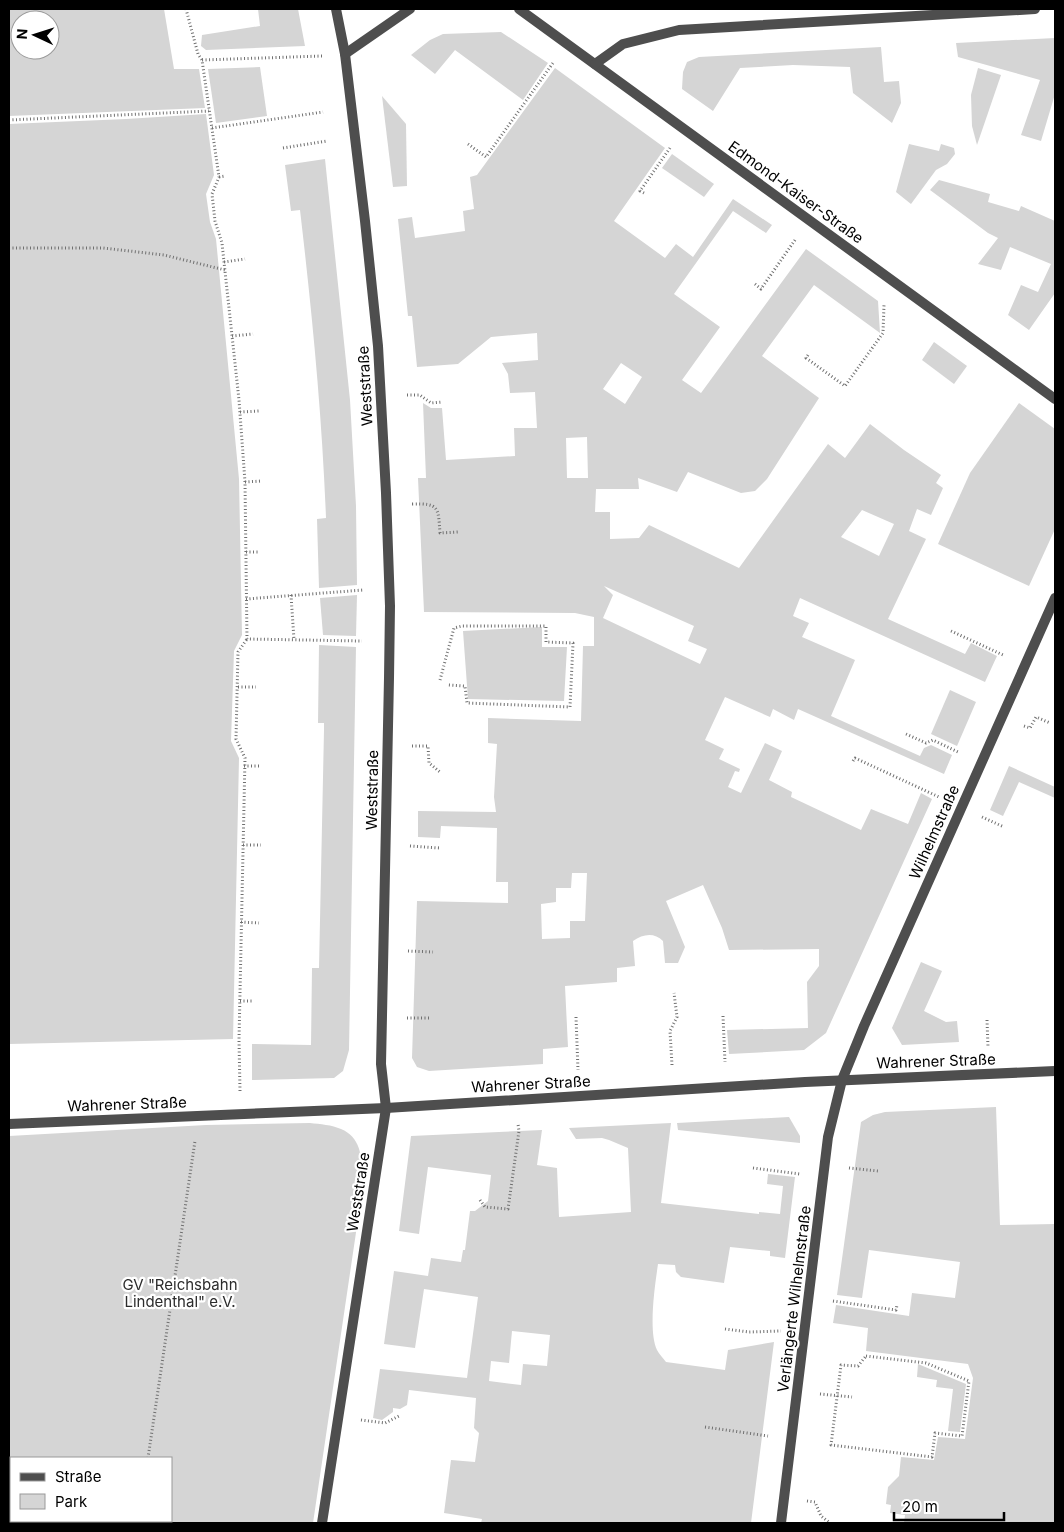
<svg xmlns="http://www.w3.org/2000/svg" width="1064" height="1532" font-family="Inter,sans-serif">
<rect width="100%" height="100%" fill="#fff"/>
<g fill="#d5d5d5" fill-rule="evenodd">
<path d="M 9,9 L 164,9 L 174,69 L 199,69 L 205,108 L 9,116 ZM 20,20 L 50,20 L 50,50 L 20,50 Z"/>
<path d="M 258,9 L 298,9 L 305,46 L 206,50 L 201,46 L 202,35 L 260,26 Z"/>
<path d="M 501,32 L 548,63 L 523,100 L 455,50 L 435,74 L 411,55 L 430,40 L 443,34 Z"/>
<path d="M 1055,38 L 1055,94 L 1041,141 L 1021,135 L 1040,80 L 958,57 L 956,43 Z"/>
<path d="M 881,47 L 884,82 L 899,81 L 901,103 L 892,123 L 853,93 L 850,67 L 793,65 L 740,68 L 713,111 L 682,89 L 683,72 L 687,62 L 699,57 Z"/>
<path d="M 260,67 L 267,116 L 216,123 L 208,69 Z"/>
<path d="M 555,68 L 665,148 L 614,221 L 665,258 L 676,244 L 693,257 L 733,199 L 772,225 L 766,233 L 733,211 L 674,294 L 720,327 L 682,380 L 701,393 L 806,249 L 878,301 L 880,333 L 814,285 L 762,356 L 819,398 L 767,479 L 755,491 L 741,493 L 688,472 L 677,492 L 638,478 L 639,489 L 596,489 L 595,512 L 610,512 L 610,539 L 639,538 L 649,525 L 739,568 L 828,444 L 845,458 L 870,424 L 904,450 L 941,475 L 936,483 L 943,488 L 931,515 L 917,509 L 909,531 L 926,539 L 888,619 L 965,654 L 971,643 L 997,656 L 985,682 L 800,598 L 793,616 L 809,623 L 802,637 L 855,660 L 831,716 L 920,756 L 924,748 L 931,745 L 952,755 L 944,774 L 798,709 L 794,720 L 773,709 L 770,717 L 725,697 L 705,740 L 724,749 L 719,759 L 740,769 L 739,772 L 735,771 L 728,787 L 741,793 L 765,743 L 782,751 L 769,780 L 792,792 L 791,797 L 861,830 L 871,809 L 908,824 L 921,793 L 932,799 L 826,1033 L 804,1050 L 729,1054 L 727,1030 L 808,1028 L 807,982 L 819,966 L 819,949 L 729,950 L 722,928 L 703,885 L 666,901 L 685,947 L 678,963 L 665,963 L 663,941 C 654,932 643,934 633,941 L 635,966 L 617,968 L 617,982 L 565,986 L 568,1047 L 543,1049 L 543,1064 L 429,1071 L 417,1067 L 412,1058 L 417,901 L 508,903 L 508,882 L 496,882 L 497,828 L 441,826 L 440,838 L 418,837 L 418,811 L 496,812 L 494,797 L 497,744 L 488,743 L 488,718 L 581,721 L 583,646 L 594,646 L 594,617 L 575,613 L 424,612 L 418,478 L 426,478 L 423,403 L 431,408 L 442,408 L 446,460 L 515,456 L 514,428 L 537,428 L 535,392 L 510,393 L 508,374 L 502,363 L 538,360 L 537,333 L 491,337 L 458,364 L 417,367 L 412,316 L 408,316 L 398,219 L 412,217 L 415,238 L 465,231 L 463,211 L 474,209 L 470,177 L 477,175 ZM 621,363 L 642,377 L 625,404 L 603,389 ZM 587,437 L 588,478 L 567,478 L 566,438 ZM 862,510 L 894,524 L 879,556 L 841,537 ZM 604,586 L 694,626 L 688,641 L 707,649 L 700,664 L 603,618 L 613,595 ZM 572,873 L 587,873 L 585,921 L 570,921 L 570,938 L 542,939 L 541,904 L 556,902 L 556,888 L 571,888 Z"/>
<path d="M 978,68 L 1001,75 L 977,145 L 972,126 L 971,95 Z"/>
<path d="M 382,96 L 406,124 L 407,186 L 393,187 Z"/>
<path d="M 206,114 L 214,175 L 206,194 L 210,222 L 216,239 L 239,479 L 242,635 L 234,651 L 231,741 L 239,758 L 233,1039 L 9,1044 L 9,124 L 126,119 Z"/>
<path d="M 909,144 L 939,151 L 941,144 L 954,148 L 955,154 L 947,164 L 936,170 L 911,204 L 896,192 Z"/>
<path d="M 672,154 L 714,184 L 704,197 L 662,168 Z"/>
<path d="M 325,159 L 350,400 L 356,506 L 357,585 L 319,588 L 317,519 L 326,518 C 322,415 312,312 300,210 L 291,211 L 285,165 Z"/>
<path d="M 939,180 L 990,194 L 988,202 L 1019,211 L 1021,206 L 1055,221 L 1055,293 L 1029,330 L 1008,315 L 1021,285 L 1038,292 L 1051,264 L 1010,247 L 1001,270 L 978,264 L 998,238 L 988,233 L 930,190 Z"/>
<path d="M 934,342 L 967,366 L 954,384 L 922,360 Z"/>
<path d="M 1019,403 L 1055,429 L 1055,529 L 1029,586 L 938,544 L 970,473 Z"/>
<path d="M 357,595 L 356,636 L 323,635 L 320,598 Z"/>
<path d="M 542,627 L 542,647 L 567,647 L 564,701 L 468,699 L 463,631 Z"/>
<path d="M 319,645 L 356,647 L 349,1050 L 343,1071 L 334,1078 L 252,1080 L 252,1044 L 311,1045 L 312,968 L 319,968 L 324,730 L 324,723 L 318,723 Z"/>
<path d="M 950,690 L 976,702 L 957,746 L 931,734 Z"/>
<path d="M 1009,766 L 1055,787 L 1055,798 L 1019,782 L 1003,816 L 990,810 Z"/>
<path d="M 921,962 L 942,971 L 924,1011 L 946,1022 L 957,1021 L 959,1042 L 902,1045 L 892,1028 Z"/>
<path d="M 996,1107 L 1000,1225 L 1055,1224 L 1055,1523 L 904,1523 L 905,1515 L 890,1513 L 891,1505 L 886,1504 L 888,1487 L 899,1476 L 901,1457 L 934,1460 L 938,1437 L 965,1439 L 973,1378 L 968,1364 L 866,1351 L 868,1328 L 833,1323 L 836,1305 L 909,1316 L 912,1293 L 955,1298 L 960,1262 L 869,1250 L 862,1298 L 837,1295 L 861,1122 L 873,1115 L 885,1112 Z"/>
<path d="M 789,1117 L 800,1136 L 800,1143 L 678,1130 L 677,1123 Z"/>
<path d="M 310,1123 C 320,1124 332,1125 341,1129 C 366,1139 362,1170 362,1192 L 313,1523 L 9,1523 L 9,1136 L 206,1125 ZM 11,1458 L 171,1458 L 171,1521 L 11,1521 Z"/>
<path d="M 671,1123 L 661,1203 L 759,1214 L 759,1212 L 780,1214 L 783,1186 L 767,1184 L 768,1174 L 795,1177 L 785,1258 L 770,1256 L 770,1251 L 730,1247 L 724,1283 L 681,1277 L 676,1272 L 675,1265 L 658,1264 C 655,1285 648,1331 657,1350 C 659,1354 663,1358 666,1362 L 725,1370 L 728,1350 L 774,1342 L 751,1523 L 481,1523 L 482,1519 L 444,1513 L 451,1460 L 475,1462 L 479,1433 L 474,1428 L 476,1398 L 409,1390 L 407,1405 L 400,1409 L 393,1408 L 393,1412 L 382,1420 L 373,1418 L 380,1369 L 467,1378 L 478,1297 L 424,1289 L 415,1348 L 384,1344 L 394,1271 L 428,1276 L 431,1258 L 461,1262 L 463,1250 L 465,1250 L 470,1211 L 475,1211 L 488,1201 L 491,1175 L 428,1167 L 419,1234 L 399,1231 L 411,1136 L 542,1130 L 537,1165 L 557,1168 L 559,1217 L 631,1212 L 628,1148 L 609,1140 L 602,1138 L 576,1139 L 569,1128 ZM 512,1331 L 550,1335 L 547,1366 L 523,1364 L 521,1385 L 489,1381 L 491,1361 L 509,1363 Z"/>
<path d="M 918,1364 L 966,1384 L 960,1432 L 948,1431 L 953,1389 L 936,1387 L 937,1380 L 917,1377 Z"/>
</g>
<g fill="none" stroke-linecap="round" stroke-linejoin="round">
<g stroke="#707070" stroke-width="3" stroke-dasharray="1 2.5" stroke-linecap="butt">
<path d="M 186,9 L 198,54 L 202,60"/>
<path d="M 322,56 L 202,60 L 219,177 L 212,194 L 215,221 L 222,243 L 224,262 L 239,400 L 245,482 L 247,639 L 362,641"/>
<path d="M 9,120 L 209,111"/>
<path d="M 212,128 L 323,112"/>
<path d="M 468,144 L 486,157 L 553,63"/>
<path d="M 283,148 L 327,141"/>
<path d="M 219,177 L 225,176"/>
<path d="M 644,193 L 640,191 L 670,148"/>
<path d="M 9,248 L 103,248 L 164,255 L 225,270"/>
<path d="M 224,262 L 245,259"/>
<path d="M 755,284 L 761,289 L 795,240"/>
<path d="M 232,336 L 253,334"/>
<path d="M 808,355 L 806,358 L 845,386 L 883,333 L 884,305"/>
<path d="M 407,395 L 420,395 L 431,403 L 442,402"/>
<path d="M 240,412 L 259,411"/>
<path d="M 245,482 L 262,481"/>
<path d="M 412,504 C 440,503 438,508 440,533 L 458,532"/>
<path d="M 246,552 L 258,552"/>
<path d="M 291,595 L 294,640"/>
<path d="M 246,599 L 363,590"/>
<path d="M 951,631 L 1003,655"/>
<path d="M 440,680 L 454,628 L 462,626 L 546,626 L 546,642 L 573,643 L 570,707 L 467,703 L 465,686 L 448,685"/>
<path d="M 238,687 L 256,687"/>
<path d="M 1024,726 L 1030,728 L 1036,717 L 1050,723"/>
<path d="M 906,734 L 926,743 L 933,740 L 960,753"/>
<path d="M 412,746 L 428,746 L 429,763 L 440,772"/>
<path d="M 853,761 L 855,758 L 939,797"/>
<path d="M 244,766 L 260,766"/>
<path d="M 982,817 L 1004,827"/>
<path d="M 243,845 L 261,845"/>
<path d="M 410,846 L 440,848"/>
<path d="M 241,922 L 259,923"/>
<path d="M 408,951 L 433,952"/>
<path d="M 240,1001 L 253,1001"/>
<path d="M 723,1016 L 725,1062"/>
<path d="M 576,1017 L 578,1070"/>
<path d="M 407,1018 L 431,1018"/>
<path d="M 987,1020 L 988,1047"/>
<path d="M 672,1065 L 670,1031 L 677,1017 L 674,993"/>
<path d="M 240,1091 L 239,1040 L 245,758 L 236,739 L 238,652 L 247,639"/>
<path d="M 753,1168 L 800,1174"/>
<path d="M 849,1168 L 878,1171"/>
<path d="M 480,1200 L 485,1207 L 508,1209 L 519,1131 L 518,1124"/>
<path d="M 833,1301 L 896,1310 L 897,1305"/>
<path d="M 725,1329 L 749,1332 L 781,1331"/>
<path d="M 866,1356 L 926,1363 L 969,1381 L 962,1436 L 935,1433 L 932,1457 L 831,1445 L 841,1365 L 858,1366 Z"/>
<path d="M 820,1394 L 852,1397"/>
<path d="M 361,1420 L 385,1423 L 399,1416"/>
<path d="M 705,1427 L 768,1436"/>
<path d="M 148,1458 L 195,1141"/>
<path d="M 807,1501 L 815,1502 L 821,1516 L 830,1523"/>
<path d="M 138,1523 L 138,1521"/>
</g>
<path stroke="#4e4e4e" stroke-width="10" d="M 322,1523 L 386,1108"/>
<g stroke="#4e4e4e" stroke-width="10">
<path d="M 336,9 L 345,54 L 365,221 L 378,346 L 386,493 L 390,606 L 389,678 L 381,1064 L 386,1108"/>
<path d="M 519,9 L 1055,399"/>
<path d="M 345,54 L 410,9"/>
<path d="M 595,64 L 623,44 L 679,30 L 1035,9"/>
<path d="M 9,1124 L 386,1108 L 805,1082 L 1055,1071"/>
<path d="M 781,1523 L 828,1137 L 842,1080 L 864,1026 L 1055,598"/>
</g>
</g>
<g text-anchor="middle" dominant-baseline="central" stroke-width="4.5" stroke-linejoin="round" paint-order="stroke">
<g font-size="15" fill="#000" stroke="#fff">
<text transform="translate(796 192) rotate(36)">Edmond-Kaiser-Straße</text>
<text transform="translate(365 386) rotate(-93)">Weststraße</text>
<text transform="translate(372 790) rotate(-89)">Weststraße</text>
<text transform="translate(934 832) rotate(-66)">Wilhelmstraße</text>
<text transform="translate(936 1061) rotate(-2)">Wahrener Straße</text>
<text transform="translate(531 1084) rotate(-3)">Wahrener Straße</text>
<text transform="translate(127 1104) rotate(-2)">Wahrener Straße</text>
<text transform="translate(358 1192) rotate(-81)">Weststraße</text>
<text transform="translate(794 1299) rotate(-83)">Verlängerte Wilhelmstraße</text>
</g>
<g font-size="15" fill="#2c2c2c" stroke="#fff">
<text x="180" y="1284">GV "Reichsbahn<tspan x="180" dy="17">Lindenthal" e.V.</tspan></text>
</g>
</g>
<rect width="1064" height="1532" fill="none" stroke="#000000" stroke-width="20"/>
<rect x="10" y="1457" width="162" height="65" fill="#ffffff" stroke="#999999"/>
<rect x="20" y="1473" width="25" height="8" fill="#4e4e4e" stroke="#999999"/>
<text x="55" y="1482" font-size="15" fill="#000000">Straße</text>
<rect x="20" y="1494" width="25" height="15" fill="#d5d5d5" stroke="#999999"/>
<text x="55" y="1507" font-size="15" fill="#000000">Park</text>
<g transform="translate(35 35) rotate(274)"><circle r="24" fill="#ffffff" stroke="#999999"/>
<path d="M0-4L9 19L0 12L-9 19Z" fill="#000000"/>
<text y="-8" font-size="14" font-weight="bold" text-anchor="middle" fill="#000000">N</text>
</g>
<path d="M894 1512v8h110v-8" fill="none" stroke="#000000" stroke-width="2.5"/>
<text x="902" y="1512" font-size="15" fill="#000000" stroke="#ffffff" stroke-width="4" paint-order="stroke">20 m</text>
</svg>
